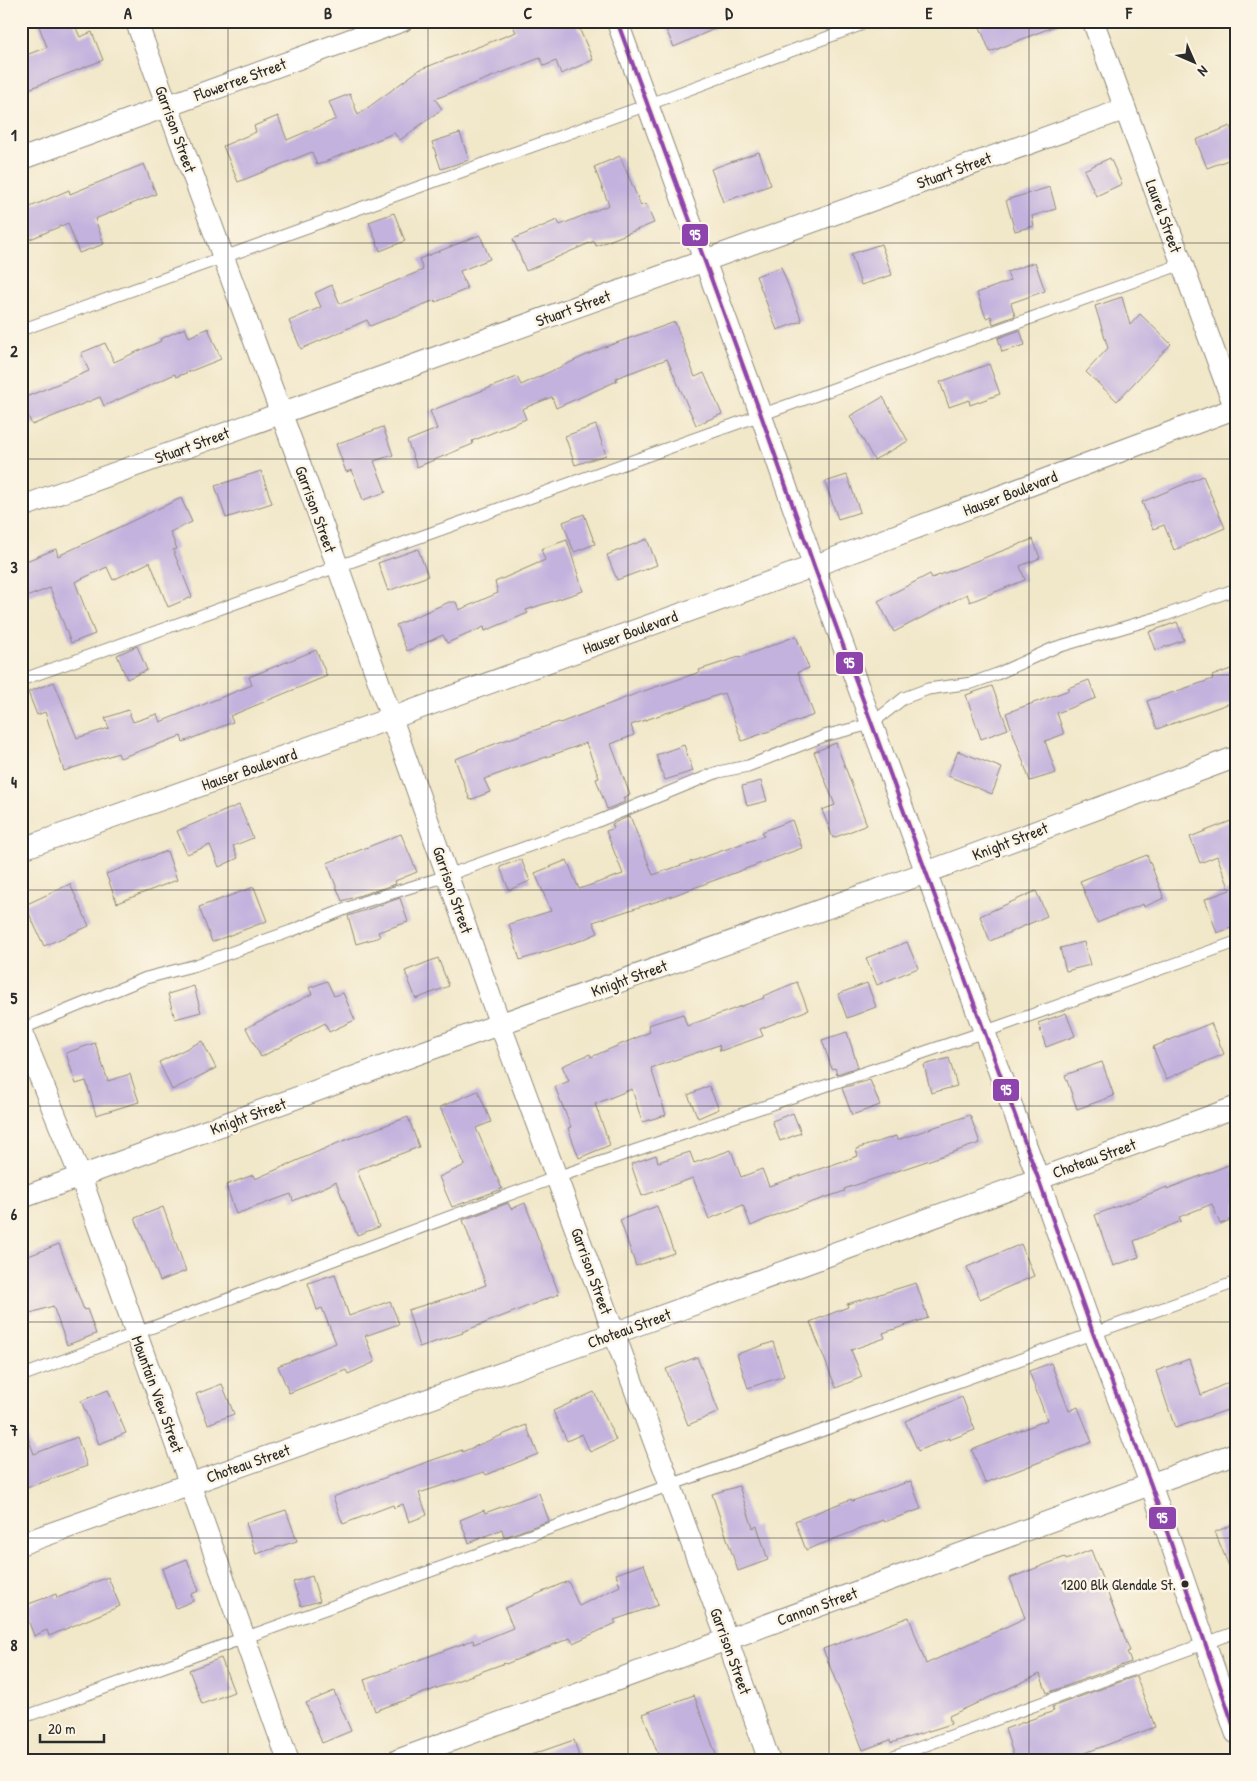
<svg xmlns="http://www.w3.org/2000/svg" width="1257" height="1781" font-family="'Patrick Hand',sans-serif">
<rect width="100%" height="100%" fill="#fcf5e5"/>
<filter id="ink" filterUnits="userSpaceOnUse"><feTurbulence type="fractalNoise" baseFrequency=".02" numOctaves="2"/><feDisplacementMap in="SourceGraphic" scale="10" xChannelSelector="R" yChannelSelector="G"/><feConvolveMatrix kernelMatrix="1 2 1 2 8 2 1 2 1" color-interpolation-filters="sRGB"/></filter>
<filter id="wash" filterUnits="userSpaceOnUse"><feTurbulence type="fractalNoise" baseFrequency=".0096" numOctaves="4" result="noise"/><feDisplacementMap in="SourceGraphic" scale="20" xChannelSelector="R" yChannelSelector="G"/><feGaussianBlur stdDeviation="1.12" result="paint"/><feColorMatrix in="noise" values="0 0 0 0 0 0 0 0 0 0 0 0 0 0 0 0 0 1.4 0 .05"/><feComposite in="paint" operator="in"/></filter>
<g filter="url(#wash)">
<rect width="100%" height="100%" fill="#f1e7c9"/>
<g id="blocks">
<g fill="#c3b2de">
<path d="M 37,21 L 73,21 L 80,37 L 92,32 L 103,60 L 21,92 L 21,57 L 47,47 Z"/>
<path d="M 524,21 L 576,21 L 593,60 L 561,74 L 556,61 L 544,66 L 540,58 L 435,99 L 442,109 L 400,140 L 394,133 L 317,165 L 312,152 L 238,182 L 223,146 L 256,132 L 254,126 L 278,116 L 287,140 L 336,119 L 329,102 L 350,94 L 358,115 L 419,70 L 516,32 L 513,26 Z"/>
<path d="M 662,21 L 732,21 L 674,47 Z"/>
<path d="M 993,21 L 1064,21 L 1065,22 L 990,52 L 980,27 Z"/>
<path d="M 1230,126 L 1236,141 L 1236,157 L 1207,168 L 1196,140 Z"/>
<path d="M 460,133 L 469,160 L 441,169 L 432,142 Z"/>
<path d="M 759,152 L 771,185 L 723,202 L 711,169 Z"/>
<path d="M 620,156 L 641,206 L 646,204 L 654,223 L 596,246 L 594,241 L 526,271 L 513,239 L 557,220 L 560,225 L 609,205 L 594,167 Z"/>
<path d="M 1110,158 L 1122,184 L 1096,196 L 1084,170 Z"/>
<path d="M 144,164 L 156,194 L 95,219 L 104,244 L 79,253 L 68,223 L 21,243 L 21,211 L 69,190 L 70,194 Z"/>
<path d="M 1050,187 L 1056,209 L 1032,216 L 1034,226 L 1015,231 L 1006,200 Z"/>
<path d="M 394,213 L 405,241 L 380,251 L 369,222 Z"/>
<path d="M 480,235 L 490,259 L 460,271 L 467,289 L 436,302 L 435,300 L 370,326 L 367,320 L 301,349 L 289,321 L 321,307 L 315,293 L 332,285 L 340,304 L 423,270 L 419,259 Z"/>
<path d="M 881,244 L 892,275 L 861,285 L 851,254 Z"/>
<path d="M 1035,262 L 1045,291 L 1011,303 L 1015,316 L 993,324 L 991,316 L 986,318 L 977,293 L 1010,281 L 1007,272 Z"/>
<path d="M 781,267 L 802,321 L 777,330 L 756,276 Z"/>
<path d="M 1122,297 L 1130,325 L 1140,314 L 1171,344 L 1117,401 L 1086,372 L 1108,348 L 1095,306 Z"/>
<path d="M 675,322 L 695,377 L 704,373 L 722,414 L 696,425 L 667,359 L 616,378 L 617,381 L 556,408 L 552,397 L 522,409 L 526,419 L 472,441 L 473,444 L 417,467 L 407,441 L 437,429 L 430,411 L 517,377 L 521,385 L 602,348 Z"/>
<path d="M 185,328 L 189,337 L 208,328 L 221,359 L 176,377 L 175,374 L 104,406 L 100,397 L 32,425 L 21,399 L 89,371 L 81,353 L 105,343 L 114,362 L 161,341 L 160,339 Z"/>
<path d="M 1020,330 L 1025,345 L 1002,352 L 998,338 Z"/>
<path d="M 989,364 L 1000,394 L 970,405 L 969,400 L 949,407 L 940,382 Z"/>
<path d="M 883,397 L 908,441 L 874,460 L 850,416 Z"/>
<path d="M 596,425 L 606,455 L 575,465 L 565,436 Z"/>
<path d="M 383,427 L 393,455 L 374,461 L 386,492 L 363,500 L 352,470 L 346,472 L 336,444 Z"/>
<path d="M 261,471 L 272,503 L 226,518 L 215,486 Z"/>
<path d="M 847,475 L 860,512 L 838,519 L 825,482 Z"/>
<path d="M 1203,476 L 1225,528 L 1174,550 L 1164,525 L 1153,529 L 1142,502 Z"/>
<path d="M 181,498 L 192,522 L 170,532 L 177,549 L 173,550 L 192,597 L 168,607 L 150,562 L 113,580 L 107,567 L 75,582 L 95,634 L 71,643 L 50,588 L 21,599 L 21,563 L 56,549 L 58,556 Z"/>
<path d="M 584,514 L 595,544 L 574,552 L 563,522 Z"/>
<path d="M 647,539 L 657,565 L 617,580 L 607,555 Z"/>
<path d="M 1033,539 L 1040,558 L 1020,566 L 1025,580 L 970,602 L 967,594 L 894,632 L 878,601 L 930,574 L 932,578 Z"/>
<path d="M 567,540 L 583,591 L 526,610 L 528,613 L 485,631 L 484,627 L 447,643 L 443,635 L 407,651 L 396,625 L 449,602 L 456,602 L 459,610 L 498,593 L 495,582 L 545,560 L 541,549 Z"/>
<path d="M 418,549 L 428,576 L 388,591 L 378,563 Z"/>
<path d="M 1177,622 L 1184,640 L 1156,650 L 1149,632 Z"/>
<path d="M 796,636 L 809,668 L 798,672 L 814,715 L 742,741 L 724,693 L 631,725 L 634,735 L 611,744 L 630,795 L 623,798 L 625,802 L 607,809 L 596,779 L 599,778 L 586,743 L 484,779 L 490,792 L 470,800 L 455,759 L 500,742 L 559,722 L 560,723 L 638,693 L 700,672 L 699,670 L 739,657 L 739,658 Z"/>
<path d="M 137,646 L 147,670 L 127,679 L 117,655 Z"/>
<path d="M 316,650 L 327,676 L 230,716 L 233,722 L 183,742 L 181,736 L 120,758 L 118,753 L 64,771 L 45,712 L 37,715 L 28,692 L 54,682 L 77,738 L 109,728 L 105,718 L 128,710 L 133,722 L 157,714 L 160,722 L 252,685 L 249,677 Z"/>
<path d="M 1236,667 L 1236,701 L 1157,729 L 1147,701 L 1213,679 L 1212,676 Z"/>
<path d="M 1089,680 L 1096,698 L 1057,713 L 1064,734 L 1045,741 L 1056,773 L 1030,781 L 1006,713 L 1069,690 L 1068,688 Z"/>
<path d="M 992,686 L 1008,729 L 981,739 L 966,695 Z"/>
<path d="M 836,743 L 867,825 L 833,838 L 822,810 L 835,805 L 814,752 Z"/>
<path d="M 684,745 L 693,771 L 665,780 L 656,755 Z"/>
<path d="M 958,751 L 1002,768 L 992,794 L 948,776 Z"/>
<path d="M 761,781 L 767,801 L 747,806 L 742,786 Z"/>
<path d="M 239,805 L 253,838 L 233,846 L 238,858 L 219,867 L 210,845 L 187,854 L 177,831 Z"/>
<path d="M 630,816 L 653,875 L 764,836 L 762,832 L 792,820 L 802,848 L 661,900 L 593,922 L 598,933 L 582,940 L 520,960 L 509,924 L 551,911 L 535,873 L 567,860 L 579,889 L 623,874 L 606,831 L 614,828 L 612,824 Z"/>
<path d="M 1236,819 L 1236,926 L 1217,933 L 1205,899 L 1230,890 L 1217,856 L 1200,863 L 1190,837 Z"/>
<path d="M 401,834 L 417,872 L 395,881 L 396,884 L 342,901 L 327,863 Z"/>
<path d="M 167,851 L 177,880 L 117,903 L 106,874 Z"/>
<path d="M 1147,855 L 1164,898 L 1144,907 L 1143,904 L 1097,923 L 1080,881 Z"/>
<path d="M 521,859 L 530,881 L 509,890 L 500,867 Z"/>
<path d="M 70,884 L 89,926 L 44,946 L 25,905 Z"/>
<path d="M 254,887 L 267,921 L 212,942 L 199,907 Z"/>
<path d="M 1036,891 L 1047,916 L 990,941 L 980,916 Z"/>
<path d="M 400,898 L 408,922 L 378,932 L 380,937 L 356,944 L 348,916 Z"/>
<path d="M 907,942 L 918,968 L 877,985 L 866,958 Z"/>
<path d="M 1084,942 L 1090,965 L 1066,971 L 1060,948 Z"/>
<path d="M 438,958 L 449,986 L 416,999 L 405,971 Z"/>
<path d="M 327,981 L 334,996 L 343,993 L 355,1020 L 329,1032 L 325,1023 L 261,1057 L 246,1028 L 312,994 L 309,988 Z"/>
<path d="M 797,982 L 808,1010 L 760,1029 L 763,1036 L 720,1051 L 719,1045 L 651,1068 L 666,1115 L 642,1122 L 632,1089 L 595,1104 L 610,1145 L 579,1158 L 568,1128 L 571,1127 L 555,1087 L 569,1081 L 562,1066 L 590,1054 L 591,1057 L 650,1032 L 648,1025 L 683,1014 L 687,1026 L 764,998 L 763,996 Z"/>
<path d="M 867,983 L 876,1007 L 847,1018 L 838,994 Z"/>
<path d="M 194,986 L 201,1012 L 175,1019 L 168,994 Z"/>
<path d="M 1066,1013 L 1075,1036 L 1046,1047 L 1038,1023 Z"/>
<path d="M 1211,1023 L 1224,1054 L 1166,1079 L 1153,1047 Z"/>
<path d="M 847,1032 L 858,1067 L 837,1074 L 835,1068 L 832,1069 L 822,1040 Z"/>
<path d="M 202,1041 L 216,1068 L 172,1090 L 159,1062 Z"/>
<path d="M 95,1043 L 108,1081 L 130,1074 L 139,1102 L 96,1115 L 86,1081 L 76,1084 L 66,1053 Z"/>
<path d="M 949,1058 L 957,1086 L 931,1093 L 924,1065 Z"/>
<path d="M 1102,1062 L 1114,1096 L 1077,1109 L 1065,1075 Z"/>
<path d="M 870,1080 L 880,1105 L 852,1115 L 842,1088 Z"/>
<path d="M 709,1086 L 719,1109 L 698,1118 L 688,1095 Z"/>
<path d="M 478,1091 L 491,1122 L 476,1128 L 502,1189 L 452,1207 L 439,1177 L 465,1165 L 440,1107 Z"/>
<path d="M 793,1113 L 801,1133 L 780,1141 L 772,1121 Z"/>
<path d="M 970,1115 L 980,1143 L 844,1189 L 845,1191 L 780,1213 L 751,1226 L 743,1205 L 709,1219 L 693,1178 L 642,1196 L 631,1164 L 656,1155 L 658,1162 L 690,1152 L 694,1163 L 731,1150 L 741,1177 L 762,1169 L 769,1186 L 858,1156 L 856,1149 L 896,1136 L 897,1140 Z"/>
<path d="M 408,1117 L 419,1147 L 357,1170 L 379,1227 L 357,1235 L 336,1182 L 293,1201 L 291,1194 L 236,1214 L 226,1185 L 253,1175 L 255,1179 L 340,1142 Z"/>
<path d="M 1231,1164 L 1236,1176 L 1236,1218 L 1220,1224 L 1212,1204 L 1179,1217 L 1181,1221 L 1134,1241 L 1139,1257 L 1113,1266 L 1095,1215 L 1167,1187 L 1167,1189 Z"/>
<path d="M 508,1203 L 511,1209 L 525,1203 L 559,1294 L 462,1332 L 463,1333 L 419,1347 L 408,1310 L 467,1292 L 486,1285 L 463,1220 Z"/>
<path d="M 657,1206 L 674,1253 L 636,1266 L 620,1220 Z"/>
<path d="M 163,1207 L 186,1271 L 160,1281 L 135,1218 Z"/>
<path d="M 59,1244 L 84,1310 L 87,1309 L 96,1334 L 67,1345 L 53,1306 L 21,1316 L 21,1259 Z"/>
<path d="M 1021,1244 L 1034,1276 L 980,1299 L 967,1267 Z"/>
<path d="M 335,1274 L 349,1316 L 390,1301 L 399,1324 L 365,1336 L 375,1362 L 348,1374 L 346,1370 L 289,1393 L 278,1366 L 336,1343 L 322,1308 L 317,1310 L 308,1283 Z"/>
<path d="M 916,1283 L 928,1318 L 883,1333 L 885,1338 L 851,1350 L 862,1377 L 836,1388 L 810,1322 L 848,1307 L 847,1304 Z"/>
<path d="M 773,1342 L 784,1376 L 748,1388 L 737,1354 Z"/>
<path d="M 697,1357 L 719,1412 L 688,1425 L 666,1369 Z"/>
<path d="M 1189,1359 L 1201,1395 L 1236,1379 L 1236,1407 L 1175,1428 L 1156,1371 Z"/>
<path d="M 1051,1363 L 1069,1411 L 1078,1407 L 1092,1442 L 985,1483 L 972,1450 L 1047,1420 L 1029,1371 Z"/>
<path d="M 222,1384 L 234,1414 L 208,1424 L 196,1394 Z"/>
<path d="M 108,1390 L 126,1433 L 99,1444 L 81,1401 Z"/>
<path d="M 594,1392 L 616,1440 L 590,1452 L 582,1434 L 567,1441 L 553,1411 Z"/>
<path d="M 962,1397 L 975,1430 L 949,1440 L 949,1438 L 918,1451 L 905,1421 Z"/>
<path d="M 21,1424 L 23,1424 L 34,1454 L 77,1437 L 87,1466 L 21,1490 Z"/>
<path d="M 526,1425 L 538,1454 L 486,1475 L 484,1472 L 419,1493 L 427,1515 L 409,1522 L 403,1504 L 394,1508 L 393,1505 L 343,1524 L 333,1497 L 427,1462 L 462,1450 L 462,1452 Z"/>
<path d="M 911,1481 L 921,1509 L 884,1522 L 883,1520 L 806,1550 L 795,1521 L 851,1499 L 852,1501 Z"/>
<path d="M 739,1486 L 753,1528 L 757,1526 L 768,1560 L 738,1571 L 712,1494 Z"/>
<path d="M 539,1493 L 549,1521 L 504,1537 L 502,1529 L 469,1543 L 460,1520 L 484,1510 L 485,1513 Z"/>
<path d="M 286,1510 L 297,1541 L 256,1554 L 246,1523 Z"/>
<path d="M 1236,1523 L 1236,1580 L 1235,1581 L 1215,1532 Z"/>
<path d="M 1091,1550 L 1130,1651 L 1127,1652 L 1131,1662 L 1047,1693 L 1040,1674 L 949,1716 L 951,1724 L 891,1743 L 890,1740 L 863,1750 L 823,1649 L 909,1617 L 926,1664 L 1025,1618 L 1010,1578 L 1065,1557 L 1066,1560 Z"/>
<path d="M 187,1559 L 199,1591 L 191,1594 L 193,1601 L 176,1608 L 162,1569 Z"/>
<path d="M 644,1564 L 658,1605 L 614,1620 L 616,1623 L 573,1643 L 570,1638 L 506,1664 L 505,1663 L 375,1711 L 364,1680 L 473,1640 L 474,1644 L 513,1628 L 505,1608 L 568,1581 L 579,1606 L 620,1586 L 616,1574 Z"/>
<path d="M 312,1576 L 320,1601 L 301,1606 L 293,1582 Z"/>
<path d="M 108,1577 L 120,1606 L 49,1636 L 47,1630 L 34,1636 L 23,1606 L 56,1594 L 57,1598 Z"/>
<path d="M 221,1658 L 234,1692 L 202,1704 L 189,1670 Z"/>
<path d="M 1136,1676 L 1155,1727 L 1066,1760 L 1015,1760 L 1005,1729 L 1054,1711 L 1052,1707 Z"/>
<path d="M 334,1691 L 351,1731 L 322,1743 L 306,1703 Z"/>
<path d="M 694,1695 L 718,1760 L 660,1760 L 643,1714 Z"/>
<path d="M 574,1740 L 580,1760 L 526,1760 L 525,1757 Z"/>
</g>
</g>
</g>
<g filter="url(#ink)">
<use href="#blocks" fill-opacity="0" stroke="#8e897a" stroke-width="1"/>
<g fill="none" stroke-linecap="round" stroke-linejoin="round">
<g stroke="#8e897a" stroke-width="13">
<g id="lane">
<path d="M 21,330 L 647,105 L 871,21"/>
<path d="M 21,680 L 1182,264"/>
<path d="M 21,1029 L 146,978 L 196,965 L 291,931 L 363,902 L 437,879 L 596,822 L 718,772 L 748,766 L 824,736 L 871,724 L 904,698 L 928,689 L 972,683 L 997,674 L 1054,648 L 1166,615 L 1236,589"/>
<path d="M 21,1376 L 557,1177 L 984,1032 L 1236,942"/>
<path d="M 21,1718 L 1236,1282"/>
<path d="M 885,1760 L 1236,1632"/>
</g>
</g>
<g stroke="#8e897a" stroke-width="23">
<g id="street">
<path d="M 136,21 L 338,567 L 500,1024 L 727,1639 L 769,1760"/>
<path d="M 617,21 L 761,415 L 814,566 L 1038,1178 L 1093,1333 L 1151,1485 L 1236,1733"/>
<path d="M 1093,21 L 1236,411"/>
<path d="M 21,159 L 402,21"/>
<path d="M 21,507 L 1125,109"/>
<path d="M 21,849 L 392,718 L 814,566 L 1236,408"/>
<path d="M 21,1031 L 81,1178 L 288,1760"/>
<path d="M 21,1198 L 500,1024 L 925,873 L 1236,757"/>
<path d="M 21,1544 L 615,1333 L 1236,1107"/>
<path d="M 398,1760 L 1236,1453"/>
</g>
</g>
<use href="#lane" stroke="#fff" stroke-width="11"/>
<use href="#street" stroke="#fff" stroke-width="21"/>
<g stroke="#fcf5e5" stroke-width="8">
<path id="bus-1" d="M 617,21 L 761,415 L 814,566 L 1038,1178 L 1093,1333 L 1151,1485 L 1236,1733"/>
</g>
<use href="#bus-1" stroke="#8e44ad" stroke-width="4"/>
</g>
</g>
<path fill="none" stroke="#2b2b2b" stroke-width="1" stroke-opacity="0.55" d="M 228,21 L 228,1760M 428,21 L 428,1760M 628,21 L 628,1760M 829,21 L 829,1760M 1029,21 L 1029,1760M 21,243 L 1236,243M 21,459 L 1236,459M 21,675 L 1236,675M 21,890 L 1236,890M 21,1106 L 1236,1106M 21,1322 L 1236,1322M 21,1538 L 1236,1538"/>
<circle fill="#2b2b2b" stroke="#fcf5e5" stroke-width="2" cx="1185" cy="1584" r="4.5"/>
<g text-anchor="middle" dominant-baseline="central" stroke-width="5" stroke-linejoin="round" paint-order="stroke">
<g font-size="15" fill="#2b2b2b" stroke="#fcf5e5" text-anchor="end">
<text x="1176" y="1584">1200 Blk Glendale St.</text>
</g>
<g font-size="16" fill="#2b2b2b" stroke="#fcf5e5">
<text transform="translate(240 79) rotate(-20)">Flowerree Street</text>
<text transform="translate(176 129) rotate(70)">Garrison Street</text>
<text transform="translate(954 170) rotate(-20)">Stuart Street</text>
<text transform="translate(1164 216) rotate(70)">Laurel Street</text>
<text transform="translate(573 308) rotate(-20)">Stuart Street</text>
<text transform="translate(192 445) rotate(-20)">Stuart Street</text>
<text transform="translate(1010 493) rotate(-21)">Hauser Boulevard</text>
<text transform="translate(316 509) rotate(70)">Garrison Street</text>
<text transform="translate(630 632) rotate(-20)">Hauser Boulevard</text>
<text transform="translate(249 769) rotate(-19)">Hauser Boulevard</text>
<text transform="translate(1010 841) rotate(-21)">Knight Street</text>
<text transform="translate(453 890) rotate(71)">Garrison Street</text>
<text transform="translate(629 978) rotate(-20)">Knight Street</text>
<text transform="translate(248 1116) rotate(-20)">Knight Street</text>
<text transform="translate(1094 1158) rotate(-20)">Choteau Street</text>
<text transform="translate(592 1271) rotate(70)">Garrison Street</text>
<text transform="translate(629 1328) rotate(-20)">Choteau Street</text>
<text transform="translate(158 1394) rotate(70)">Mountain View Street</text>
<text transform="translate(248 1463) rotate(-19)">Choteau Street</text>
<text transform="translate(817 1606) rotate(-20)">Cannon Street</text>
<text transform="translate(731 1651) rotate(70)">Garrison Street</text>
</g>
</g>
<g stroke="#fcf5e5" stroke-width="2">
<rect x="681" y="223" width="28" height="24" rx="5" fill="#8e44ad"/>
<rect x="835" y="651" width="29" height="24" rx="5" fill="#8e44ad"/>
<rect x="992" y="1078" width="28" height="24" rx="5" fill="#8e44ad"/>
<rect x="1148" y="1506" width="29" height="24" rx="5" fill="#8e44ad"/>
</g>
<g font-size="14" text-anchor="middle" font-weight="bold" fill="#fff">
<text x="695" y="240">95</text>
<text x="849" y="668">95</text>
<text x="1006" y="1095">95</text>
<text x="1162" y="1523">95</text>
</g>
<rect width="1257" height="1781" fill="none" stroke="#fcf5e5" stroke-width="55"/>
<g transform="translate(1194 62) rotate(135)" stroke="#fcf5e5" stroke-width="4" paint-order="stroke">
<path d="M0-4L9 19L0 12L-9 19Z" fill="#2b2b2b"/>
<text y="-8" font-size="14" font-weight="bold" text-anchor="middle" fill="#2b2b2b">N</text>
</g>
<path d="M40 1734v8h64v-8" fill="none" stroke="#2b2b2b" stroke-width="2.5"/>
<text x="48" y="1734" font-size="15" fill="#2b2b2b" stroke="#fcf5e5" stroke-width="4" paint-order="stroke">20 m</text>
<rect x="28" y="28" width="1202" height="1726" fill="none" stroke="#2b2b2b" stroke-width="2"/>
<g font-size="16" text-anchor="middle" font-weight="bold" fill="#2b2b2b">
<text x="128" y="19">A</text>
<text x="328" y="19">B</text>
<text x="528" y="19">C</text>
<text x="729" y="19">D</text>
<text x="929" y="19">E</text>
<text x="1129" y="19">F</text>
<text x="14" y="141">1</text>
<text x="14" y="357">2</text>
<text x="14" y="573">3</text>
<text x="14" y="788">4</text>
<text x="14" y="1004">5</text>
<text x="14" y="1220">6</text>
<text x="14" y="1436">7</text>
<text x="14" y="1651">8</text>
</g>
</svg>
